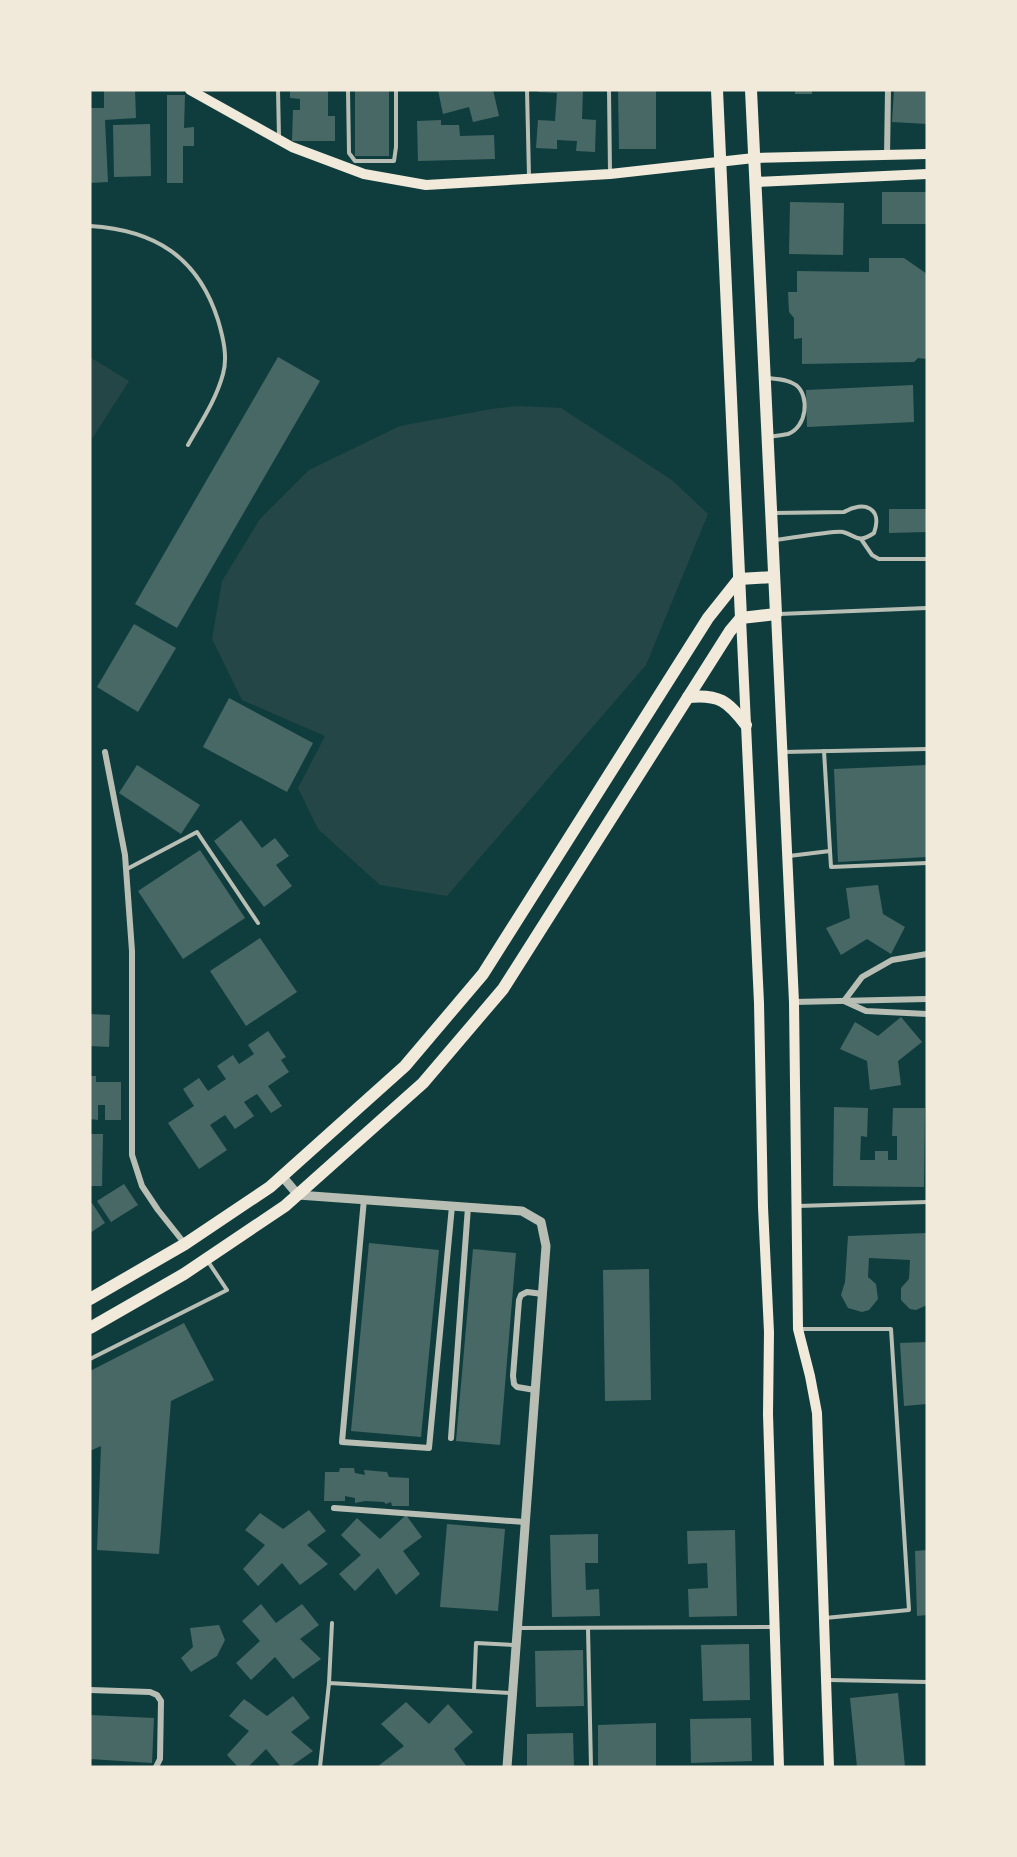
<svg xmlns="http://www.w3.org/2000/svg" width="1017" height="1857" font-family="Figtree,sans-serif">
<rect width="100%" height="100%" fill="#0f3d3e"/>
<g fill="#244646">
<path d="M 90,357 L 129,381 L 90,442 Z"/>
<path d="M 516,406 L 561,408 L 672,480 L 708,514 L 646,665 L 447,896 L 380,885 L 318,829 L 298,788 L 325,736 L 242,700 L 212,639 L 222,581 L 260,519 L 309,470 L 400,426 L 491,409 Z"/>
</g>
<g fill="#486865">
<path d="M 104,90 L 135,90 L 136,118 L 105,120 L 108,182 L 90,183 L 90,108 L 104,108 Z"/>
<path d="M 290,90 L 328,90 L 328,116 L 335,116 L 335,141 L 292,141 L 293,110 L 300,110 L 300,99 L 290,98 Z"/>
<rect x="355" y="90" width="34" height="66"/>
<path d="M 438,90 L 493,90 L 499,116 L 473,122 L 469,107 L 443,114 Z"/>
<path d="M 538,90 L 583,90 L 582,119 L 596,120 L 595,152 L 576,151 L 577,141 L 557,140 L 557,149 L 536,148 L 538,120 L 555,121 L 557,93 L 538,92 Z"/>
<path d="M 618,90 L 656,90 L 656,149 L 619,149 Z"/>
<rect x="795" y="90" width="17" height="4"/>
<path d="M 894,90 L 927,90 L 927,124 L 892,122 Z"/>
<path d="M 167,95 L 185,95 L 184,128 L 194,127 L 194,146 L 183,146 L 183,183 L 167,183 Z"/>
<path d="M 441,120 L 441,125 L 459,125 L 460,136 L 494,135 L 495,159 L 418,161 L 417,121 Z"/>
<path d="M 150,124 L 151,176 L 114,177 L 113,125 Z"/>
<rect x="882" y="192" width="44" height="32"/>
<path d="M 790,202 L 844,203 L 843,255 L 789,254 Z"/>
<path d="M 869,258 L 904,258 L 927,274 L 927,359 L 918,358 L 914,362 L 802,364 L 802,338 L 794,339 L 794,318 L 789,312 L 788,292 L 797,292 L 797,271 L 869,272 Z"/>
<path d="M 278,357 L 320,381 L 177,628 L 135,604 Z"/>
<path d="M 913,385 L 914,422 L 807,427 L 806,390 Z"/>
<path d="M 889,509 L 927,509 L 927,532 L 889,533 Z"/>
<path d="M 134,624 L 176,648 L 138,712 L 97,687 Z"/>
<path d="M 229,698 L 313,743 L 287,792 L 203,747 Z"/>
<path d="M 137,765 L 200,805 L 181,834 L 119,793 Z"/>
<path d="M 927,765 L 927,857 L 838,862 L 834,769 Z"/>
<path d="M 241,820 L 262,848 L 275,838 L 289,856 L 276,865 L 292,886 L 264,907 L 214,841 Z"/>
<path d="M 200,850 L 245,918 L 183,959 L 138,891 Z"/>
<path d="M 878,885 L 883,914 L 905,927 L 891,954 L 867,939 L 841,955 L 826,928 L 850,918 L 846,888 Z"/>
<path d="M 260,938 L 297,992 L 246,1026 L 210,971 Z"/>
<path d="M 90,1014 L 110,1015 L 109,1047 L 90,1046 Z"/>
<path d="M 901,1017 L 922,1042 L 898,1061 L 901,1085 L 870,1090 L 867,1061 L 840,1049 L 855,1022 L 878,1036 Z"/>
<path d="M 268,1031 L 286,1057 L 281,1060 L 289,1072 L 268,1086 L 282,1106 L 271,1113 L 257,1094 L 244,1102 L 254,1116 L 235,1129 L 225,1115 L 210,1125 L 227,1150 L 199,1169 L 168,1123 L 194,1106 L 183,1089 L 199,1078 L 208,1091 L 226,1079 L 217,1066 L 233,1055 L 239,1064 L 254,1054 L 248,1045 Z"/>
<path d="M 90,1076 L 96,1076 L 96,1082 L 121,1082 L 121,1120 L 105,1120 L 105,1105 L 98,1105 L 98,1120 L 90,1119 Z"/>
<path d="M 834,1107 L 868,1108 L 867,1137 L 861,1136 L 860,1160 L 875,1160 L 875,1151 L 888,1151 L 888,1160 L 897,1160 L 897,1136 L 892,1136 L 893,1108 L 925,1108 L 924,1187 L 833,1186 Z"/>
<path d="M 90,1134 L 103,1134 L 102,1186 L 90,1186 Z"/>
<path d="M 124,1184 L 138,1205 L 111,1222 L 97,1201 Z"/>
<path d="M 92,1203 L 105,1223 L 90,1233 L 90,1205 Z"/>
<path d="M 927,1233 L 927,1305 L 916,1310 L 910,1309 L 901,1300 L 901,1288 L 909,1279 L 910,1260 L 869,1258 L 868,1277 L 876,1284 L 878,1299 L 869,1310 L 862,1312 L 848,1308 L 841,1295 L 845,1282 L 848,1236 Z"/>
<path d="M 369,1243 L 439,1250 L 421,1437 L 351,1431 Z"/>
<path d="M 473,1249 L 516,1253 L 500,1445 L 456,1441 Z"/>
<path d="M 649,1269 L 651,1400 L 605,1401 L 603,1270 Z"/>
<path d="M 184,1323 L 214,1380 L 171,1401 L 159,1554 L 97,1550 L 101,1446 L 90,1451 L 90,1371 Z"/>
<path d="M 927,1342 L 927,1404 L 904,1406 L 900,1343 Z"/>
<path d="M 340,1468 L 354,1468 L 355,1473 L 365,1475 L 364,1470 L 387,1472 L 389,1477 L 409,1478 L 409,1506 L 392,1506 L 391,1502 L 386,1504 L 384,1502 L 365,1501 L 355,1503 L 355,1498 L 345,1496 L 345,1501 L 324,1501 L 325,1472 L 339,1472 Z"/>
<path d="M 309,1510 L 326,1531 L 307,1545 L 328,1564 L 300,1585 L 282,1563 L 258,1586 L 243,1569 L 265,1545 L 245,1530 L 260,1513 L 283,1529 Z"/>
<path d="M 406,1515 L 422,1537 L 403,1551 L 420,1574 L 396,1595 L 378,1568 L 355,1591 L 339,1574 L 361,1555 L 341,1535 L 357,1518 L 380,1539 Z"/>
<path d="M 447,1524 L 505,1529 L 498,1611 L 440,1607 Z"/>
<path d="M 735,1530 L 737,1616 L 689,1617 L 688,1589 L 708,1588 L 707,1563 L 688,1564 L 687,1531 Z"/>
<path d="M 598,1534 L 598,1563 L 585,1563 L 586,1590 L 599,1589 L 600,1616 L 552,1617 L 550,1535 Z"/>
<path d="M 927,1550 L 927,1615 L 917,1616 L 915,1551 Z"/>
<path d="M 261,1604 L 276,1623 L 302,1604 L 319,1625 L 300,1639 L 321,1659 L 293,1679 L 275,1657 L 251,1680 L 236,1663 L 260,1641 L 242,1621 Z"/>
<path d="M 219,1625 L 225,1640 L 217,1656 L 191,1672 L 181,1658 L 193,1647 L 190,1628 Z"/>
<path d="M 749,1644 L 750,1700 L 703,1701 L 701,1645 Z"/>
<path d="M 583,1650 L 584,1706 L 536,1707 L 535,1651 Z"/>
<path d="M 898,1693 L 905,1767 L 857,1767 L 850,1698 Z"/>
<path d="M 293,1696 L 310,1718 L 291,1732 L 313,1751 L 290,1767 L 281,1767 L 266,1749 L 248,1767 L 238,1767 L 227,1755 L 249,1731 L 229,1716 L 244,1699 L 267,1716 Z"/>
<path d="M 406,1702 L 429,1724 L 448,1704 L 473,1732 L 454,1749 L 467,1767 L 377,1767 L 404,1746 L 381,1724 Z"/>
<path d="M 90,1715 L 154,1718 L 152,1763 L 90,1759 Z"/>
<path d="M 751,1718 L 752,1761 L 691,1763 L 690,1719 Z"/>
<path d="M 656,1723 L 656,1767 L 598,1767 L 598,1725 Z"/>
<path d="M 573,1733 L 574,1767 L 527,1767 L 527,1734 Z"/>
</g>
<g fill="none" stroke-linecap="round" stroke-linejoin="round">
<g stroke="#b8beb3" stroke-width="4">
<path d="M 278,90 L 279,137"/>
<path d="M 348,90 L 349,153 L 355,161 L 394,161 L 396,147 L 396,90"/>
<path d="M 527,90 L 529,176"/>
<path d="M 609,90 L 610,173"/>
<path d="M 90,226 C 155,230 198,257 218,320 C 223,337 228,357 223,374 C 216,400 201,422 188,445"/>
<path d="M 768,378 C 777,379 788,379 796,385 C 810,396 807,427 788,434 C 783,435 775,436 769,437"/>
<path d="M 774,513 L 844,512 C 864,500 883,508 874,533 C 858,544 857,536 843,532 C 837,530 785,539 775,540"/>
<path d="M 861,539 L 872,555 L 879,559 L 927,559"/>
<path d="M 779,614 L 927,608"/>
<path d="M 824,751 L 831,867 L 927,863"/>
<path d="M 783,752 L 927,749"/>
<path d="M 789,856 L 830,851"/>
<path d="M 127,869 L 197,832 L 258,923"/>
<path d="M 798,1206 L 927,1202"/>
<path d="M 799,1329 L 891,1329 L 909,1610 L 825,1618"/>
<path d="M 90,1359 L 227,1290 L 207,1260"/>
<path d="M 518,1628 L 772,1627"/>
<path d="M 588,1628 L 591,1767"/>
<path d="M 829,1680 L 927,1682"/>
<path d="M 329,1683 L 332,1623"/>
<path d="M 474,1691 L 476,1643 L 515,1645"/>
<path d="M 320,1767 L 329,1683 L 512,1693"/>
</g>
<g stroke="#b8beb3" stroke-width="6">
<path d="M 887,156 L 888,90"/>
<path d="M 105,752 L 125,855 L 132,951 L 132,1155 L 142,1186 L 158,1210 L 185,1244"/>
<path d="M 927,954 L 892,960 L 862,977 L 844,1001 L 866,1011 L 927,1014"/>
<path d="M 794,1002 L 927,999"/>
<path d="M 364,1199 L 342,1442 L 429,1448 L 452,1206"/>
<path d="M 535,1390 L 517,1387 L 514,1384 L 513,1376 L 519,1300 L 521,1295 L 527,1292 L 543,1294"/>
<path d="M 451,1438 L 468,1207"/>
<path d="M 334,1508 L 525,1522"/>
<path d="M 90,1690 L 150,1692 L 157,1695 L 161,1701 L 160,1759 L 156,1767"/>
</g>
<path stroke="#b8beb3" stroke-width="9" d="M 282,1176 L 298,1195 L 522,1211 L 541,1222 L 546,1246 L 507,1767"/>
<g stroke="#f1e9da" stroke-width="10">
<path d="M 190,90 L 292,147 L 364,174 L 426,185 L 610,174 L 754,158 L 927,154"/>
<path d="M 756,182 L 927,174"/>
<path d="M 776,614 L 794,1002 L 798,1329 L 810,1376 L 817,1413 L 829,1767"/>
<path d="M 741,618 L 759,1003 L 763,1207 L 769,1332 L 768,1414 L 779,1767"/>
</g>
<g stroke="#f1e9da" stroke-width="12">
<path d="M 717,90 L 741,618"/>
<path d="M 688,697 C 719,694 728,701 746,725"/>
<path d="M 90,1299 L 185,1244 L 270,1187 L 405,1066 L 483,974 L 708,618 L 739,579 L 773,577"/>
<path d="M 90,1328 L 184,1274 L 285,1206 L 423,1083 L 503,989 L 730,631 L 741,618 L 776,614 L 751,90"/>
</g>
</g>
<rect width="1017" height="1857" fill="none" stroke="#f1e9da" stroke-width="183"/>
</svg>
